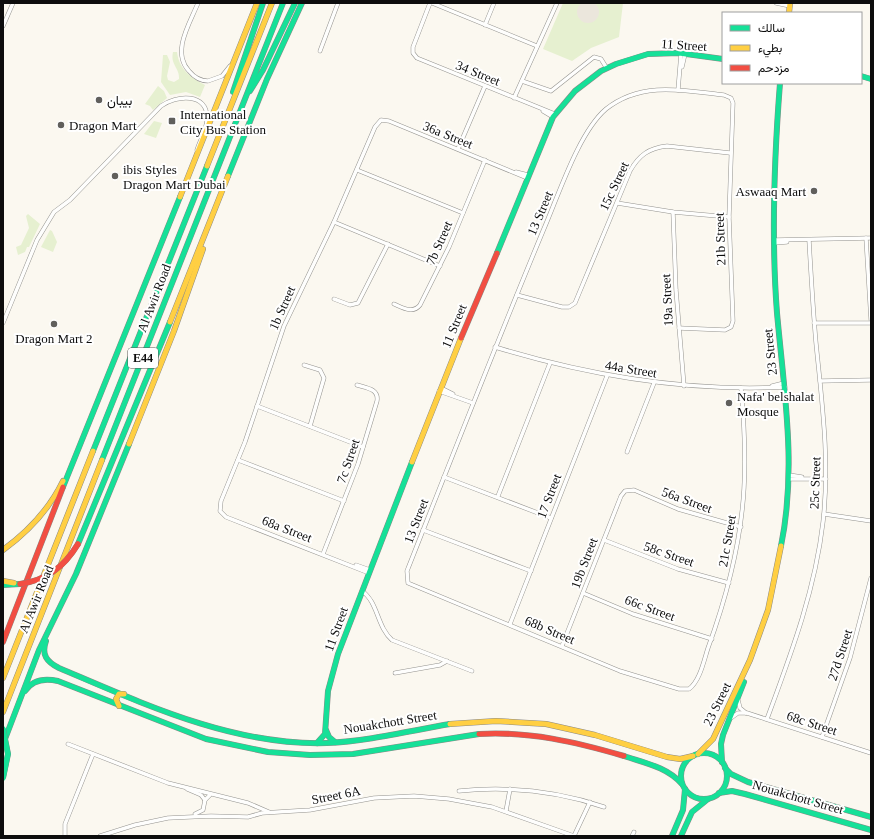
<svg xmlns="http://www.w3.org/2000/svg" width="874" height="839" font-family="'Times New Roman',Vazirmatn,serif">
<rect width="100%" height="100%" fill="#fbf8f0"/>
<g fill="#e6f0d0">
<path d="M 563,3 L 623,3 L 619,37 L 591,48 L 572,61 L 543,49 Z"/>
<path d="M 173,52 L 177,52 C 179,69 190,77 205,85 L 200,97 L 186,92 L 170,95 L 161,82 L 163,55 L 167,55 L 170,62 L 167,76 L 168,80 L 174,82 L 179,79 C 180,68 170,65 173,52 Z"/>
<path d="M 158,86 L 164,91 L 167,98 L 153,110 L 150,106 L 145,104 Z"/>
<path d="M 154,121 L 162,123 L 156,138 L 144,134 Z"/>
<path d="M 28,214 L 40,224 L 29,247 L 27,247 L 25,252 L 18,255 L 16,247 L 21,245 L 29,228 L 26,216 Z"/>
<path d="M 50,230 L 52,231 L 57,242 L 53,252 L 41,247 Z"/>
</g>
<circle fill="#ebe6dc" cx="588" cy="12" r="11"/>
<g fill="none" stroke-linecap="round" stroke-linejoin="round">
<g stroke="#94938f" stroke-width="4.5">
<g id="street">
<path d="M 198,3 C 190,23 171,52 189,71 C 194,77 200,81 208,81 L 222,76 L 230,66"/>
<path d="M 430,3 L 413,47 L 413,53 L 417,58 L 555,114"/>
<path d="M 432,3 L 537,46"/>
<path d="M 776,3 L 790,6"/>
<path d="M 485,25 L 494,3"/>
<path d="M 3,26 L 13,3"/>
<path d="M 320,51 L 338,3"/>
<path d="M 682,67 L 685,54"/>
<path d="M 522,81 L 551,91 L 594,57 L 601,59 L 606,67"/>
<path d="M 678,90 L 681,54"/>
<path d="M 514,98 L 557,3"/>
<path d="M 543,111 L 553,117"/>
<path d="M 458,149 L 485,86"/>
<path d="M 357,170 L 463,213"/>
<path d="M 516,172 L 528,175"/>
<path d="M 617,203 L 673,212 L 729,217"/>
<path d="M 673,212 L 676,290 L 684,386"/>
<path d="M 334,222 L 440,266"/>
<path d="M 866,238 L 871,320"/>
<path d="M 774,240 L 871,238"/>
<path d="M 774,243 L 787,242"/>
<path d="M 517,295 L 562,307 L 569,307 L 575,303 L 630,171 C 639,155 649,148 667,146 L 730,153"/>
<path d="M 334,299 L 350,305 L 358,303 L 388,244"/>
<path d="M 394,304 C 403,308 413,314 420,305 L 449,247 L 485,160"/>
<path d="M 3,323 L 37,240 L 54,212 L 70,200 L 161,106 C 176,95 208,92 207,119 C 207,129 200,140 197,150"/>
<path d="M 814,323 L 871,323"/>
<path d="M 679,328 L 725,330 L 731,327 L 733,321 L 729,217 L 733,103 L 731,98 L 724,95 C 683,90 641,81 606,109 C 578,133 558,197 543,231 C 496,344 452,457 407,571 L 408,583 L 620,671 L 679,689 L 689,689 C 700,681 704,660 708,648 C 727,596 741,543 744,488 C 746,455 744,421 741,388"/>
<path d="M 495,347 C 590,376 686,392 785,387"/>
<path d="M 304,365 L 320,370 L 324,378 L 310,426"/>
<path d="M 820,381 L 871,380"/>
<path d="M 772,386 L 784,383"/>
<path d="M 441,388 L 453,394"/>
<path d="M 439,391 L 473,403"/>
<path d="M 257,406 L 363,447"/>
<path d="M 627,452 L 654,383"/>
<path d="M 238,460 L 344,501"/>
<path d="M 789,475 L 802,477"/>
<path d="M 444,477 L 551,518"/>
<path d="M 789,479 L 826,479"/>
<path d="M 498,496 L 550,363"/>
<path d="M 824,514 L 871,521"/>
<path d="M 423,530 L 531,571"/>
<path d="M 604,540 L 678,569 L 729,583"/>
<path d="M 323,554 L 358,464 L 377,401 C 379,389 367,388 357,385"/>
<path d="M 356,565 L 370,570"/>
<path d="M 369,573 L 226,517 L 220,511 L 221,501 L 245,442 L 284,326 L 334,222 L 375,127 L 381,120 L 389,121 L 527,178"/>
<path d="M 362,591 C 378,602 377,627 392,640 L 472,671"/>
<path d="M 583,593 L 633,614 L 712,639"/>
<path d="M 510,624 L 607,376"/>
<path d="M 562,646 L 621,496 L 625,491 L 634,490 L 678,509 L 741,527"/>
<path d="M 395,673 L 440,665 L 447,661"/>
<path d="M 738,700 L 740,708 L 746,713"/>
<path d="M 731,718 L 738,713 L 747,713 L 871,753"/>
<path d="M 767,719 C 791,654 815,591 823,522 C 830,461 822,403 816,343 C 813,309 811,275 809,240"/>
<path d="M 822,737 L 850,658 L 871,578"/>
<path d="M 68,744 L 168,783 L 248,803 L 269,812"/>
<path d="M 187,789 L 201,795 L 205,800"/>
<path d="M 459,791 C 508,786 557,791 604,807"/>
<path d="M 506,811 L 510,789"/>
<path d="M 195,814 L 203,810 L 205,800 L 210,795"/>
<path d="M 65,836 L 65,824 L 93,754"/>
<path d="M 100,836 L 135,825 L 168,818 L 211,816 L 248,817 L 262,813 L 310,810 L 374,798 L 414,796 L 449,799 L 492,807 L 574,836"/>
<path d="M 574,836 L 590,802"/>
<path d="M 632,836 L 634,832"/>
</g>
</g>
<g stroke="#8b8986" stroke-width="6">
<g id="fast">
<path d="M 861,76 L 871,79"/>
<path d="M 780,83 C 774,160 771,236 777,313 C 784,391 797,468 781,546"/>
<path d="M 250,91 L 263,70 L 295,3"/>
<path d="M 233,92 L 263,3"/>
<path d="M 228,176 L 267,79 L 302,3"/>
<path d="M 497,253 L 553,117 L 575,91 L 601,71 L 616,64 L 648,54 L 679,53 L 723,59"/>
<path d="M 93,451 L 207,166"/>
<path d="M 102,460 L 283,3"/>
<path d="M 63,487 L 180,197"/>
<path d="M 78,544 L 170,322"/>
<path d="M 3,585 L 20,584"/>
<path d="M 46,641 C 41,655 47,662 59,668 C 144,704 233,746 327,743 C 369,741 409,731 450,724"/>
<path d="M 25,691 C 33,679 45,678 58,681 L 206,739 L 268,752 L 310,755 L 353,754 L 479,734"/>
<path d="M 326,730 L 329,737 L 335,742"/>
<path d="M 5,739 L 39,650 L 76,574 L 129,444"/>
<path d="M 317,743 L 325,734 L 328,691 L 338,654 L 412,462"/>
<circle cx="704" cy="776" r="23"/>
<path d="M 624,756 C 645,763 667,767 682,784"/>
<path d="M 722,762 L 721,744 L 723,735 L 744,682"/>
<path d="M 725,768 L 731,774 L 748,782 L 871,817"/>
<path d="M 719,793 L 732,791 L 745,794 L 871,830"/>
<path d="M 672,836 L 683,810 L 685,789"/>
<path d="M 681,836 L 692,812 L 708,799"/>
</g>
</g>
<g stroke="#8b8986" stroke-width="6">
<g id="slow">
<path d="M 789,13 L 790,3"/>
<path d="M 207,166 L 272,3"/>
<path d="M 180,197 L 257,3"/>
<path d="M 170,322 L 228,176"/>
<path d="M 129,444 L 174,331 L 203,249"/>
<path d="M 412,462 L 461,338"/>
<path d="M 3,550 C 29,531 49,510 63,481"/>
<path d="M 3,581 L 14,583"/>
<path d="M 3,678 L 93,451"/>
<path d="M 119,706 L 116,699 L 119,694 L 124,694"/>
<path d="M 3,712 L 102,460"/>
<path d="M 450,724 L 496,721 L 546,724 L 595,735 L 667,757 L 680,759 L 693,756"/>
<path d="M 698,754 L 713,739 L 750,660 L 768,610 L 781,546"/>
</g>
</g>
<g stroke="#8b8986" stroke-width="6">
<g id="jam">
<path d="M 461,338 L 497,253"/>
<path d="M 3,642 L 63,487"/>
<path d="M 479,734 C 529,731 576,742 624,756"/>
</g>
</g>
<use href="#street" stroke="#fefefd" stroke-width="3.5"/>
<use href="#fast" stroke="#16e098" stroke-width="5"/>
<use href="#slow" stroke="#ffcf43" stroke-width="5"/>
<use href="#jam" stroke="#f24e42" stroke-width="5"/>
<g stroke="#81807c" stroke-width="6" stroke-linecap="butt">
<path id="fast-bridge" d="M 3,729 L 8,754 L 3,778"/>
</g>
<g stroke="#81807c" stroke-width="6" stroke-linecap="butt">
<path id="jam-bridge" d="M 20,584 C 47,580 64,567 78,544"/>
</g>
<use href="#fast-bridge" stroke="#16e098" stroke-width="5.5"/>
<use href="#jam-bridge" stroke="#f24e42" stroke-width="5.5"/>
</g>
<g fill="#605f5c" stroke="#fff" stroke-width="1.5">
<circle cx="99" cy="100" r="4"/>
<rect x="168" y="117" width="8" height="8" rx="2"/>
<circle cx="61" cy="125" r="4"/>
<circle cx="115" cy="176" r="4"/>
<circle cx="814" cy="191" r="4"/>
<circle cx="54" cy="324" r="4"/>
<circle cx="729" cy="403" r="4"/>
</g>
<g text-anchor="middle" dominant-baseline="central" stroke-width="4" stroke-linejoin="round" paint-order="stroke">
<rect fill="#fff" stroke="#565656" stroke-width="1" x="128" y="348" width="30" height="20" rx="3"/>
<g font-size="12" font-weight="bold" fill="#0d0d0d">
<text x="143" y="358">E44</text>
</g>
<g font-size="13" fill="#0d0d0d" stroke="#fff">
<text transform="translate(684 45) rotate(4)">11 Street</text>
<text transform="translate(478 73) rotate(22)">34 Street</text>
<text transform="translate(448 135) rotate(22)">36a Street</text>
<text transform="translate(614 186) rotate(-65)">15c Street</text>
<text transform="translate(540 213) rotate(-67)">13 Street</text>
<text transform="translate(720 239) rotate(-92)">21b Street</text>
<text transform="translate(439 243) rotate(-66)">7b Street</text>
<text transform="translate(154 298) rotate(-69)">Al Awir Road</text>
<text transform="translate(667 300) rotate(-93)">19a Street</text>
<text transform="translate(282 308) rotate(-66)">1b Street</text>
<text transform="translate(454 326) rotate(-68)">11 Street</text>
<text transform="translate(770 352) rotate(-96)">23 Street</text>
<text transform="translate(631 369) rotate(9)">44a Street</text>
<text transform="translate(348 461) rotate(-71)">7c Street</text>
<text transform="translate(815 483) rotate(-88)">25c Street</text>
<text transform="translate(549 496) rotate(-69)">17 Street</text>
<text transform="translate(687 500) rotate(20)">56a Street</text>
<text transform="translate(416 521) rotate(-69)">13 Street</text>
<text transform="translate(287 529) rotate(21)">68a Street</text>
<text transform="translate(727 541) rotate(-80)">21c Street</text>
<text transform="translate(669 554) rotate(19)">58c Street</text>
<text transform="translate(584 563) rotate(-69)">19b Street</text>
<text transform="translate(36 599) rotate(-68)">Al Awir Road</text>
<text transform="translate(650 608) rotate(20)">66c Street</text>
<text transform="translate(336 629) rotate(-70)">11 Street</text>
<text transform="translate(550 630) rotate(23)">68b Street</text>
<text transform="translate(840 655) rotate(-72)">27d Street</text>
<text transform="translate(717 704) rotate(-64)">23 Street</text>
<text transform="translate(390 722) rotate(-9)">Nouakchott Street</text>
<text transform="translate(812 723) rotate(18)">68c Street</text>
<text transform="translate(336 795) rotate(-11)">Street 6A</text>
<text transform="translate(798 797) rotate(16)">Nouakchott Street</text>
</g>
<g font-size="13" fill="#0d0d0d" stroke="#fff" text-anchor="start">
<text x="107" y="100">بيبان</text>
<text x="180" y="114">International<tspan x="180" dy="15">City Bus Station</tspan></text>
<text x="69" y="125">Dragon Mart</text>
<text x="123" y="169">ibis Styles<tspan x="123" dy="15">Dragon Mart Dubai</tspan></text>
<text x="806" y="191" text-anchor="end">Aswaaq Mart</text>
<text x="54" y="338" text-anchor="middle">Dragon Mart 2</text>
<text x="737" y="396">Nafa' belshalat<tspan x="737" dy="15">Mosque</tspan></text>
</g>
</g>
<rect width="874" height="839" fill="none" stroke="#0d0d0d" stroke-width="8"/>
<rect x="722" y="12" width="140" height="72" fill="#ffffff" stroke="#9e9e9e"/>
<rect x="730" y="25" width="20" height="6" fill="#16e098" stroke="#9e9e9e"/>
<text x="758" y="32" font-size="12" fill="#0d0d0d">سالك</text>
<rect x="730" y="45" width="20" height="6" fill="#ffcf43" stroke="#9e9e9e"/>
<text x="758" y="52" font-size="12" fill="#0d0d0d">بطيء</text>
<rect x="730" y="65" width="20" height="6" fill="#f24e42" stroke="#9e9e9e"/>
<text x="758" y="72" font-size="12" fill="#0d0d0d">مزدحم</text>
</svg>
